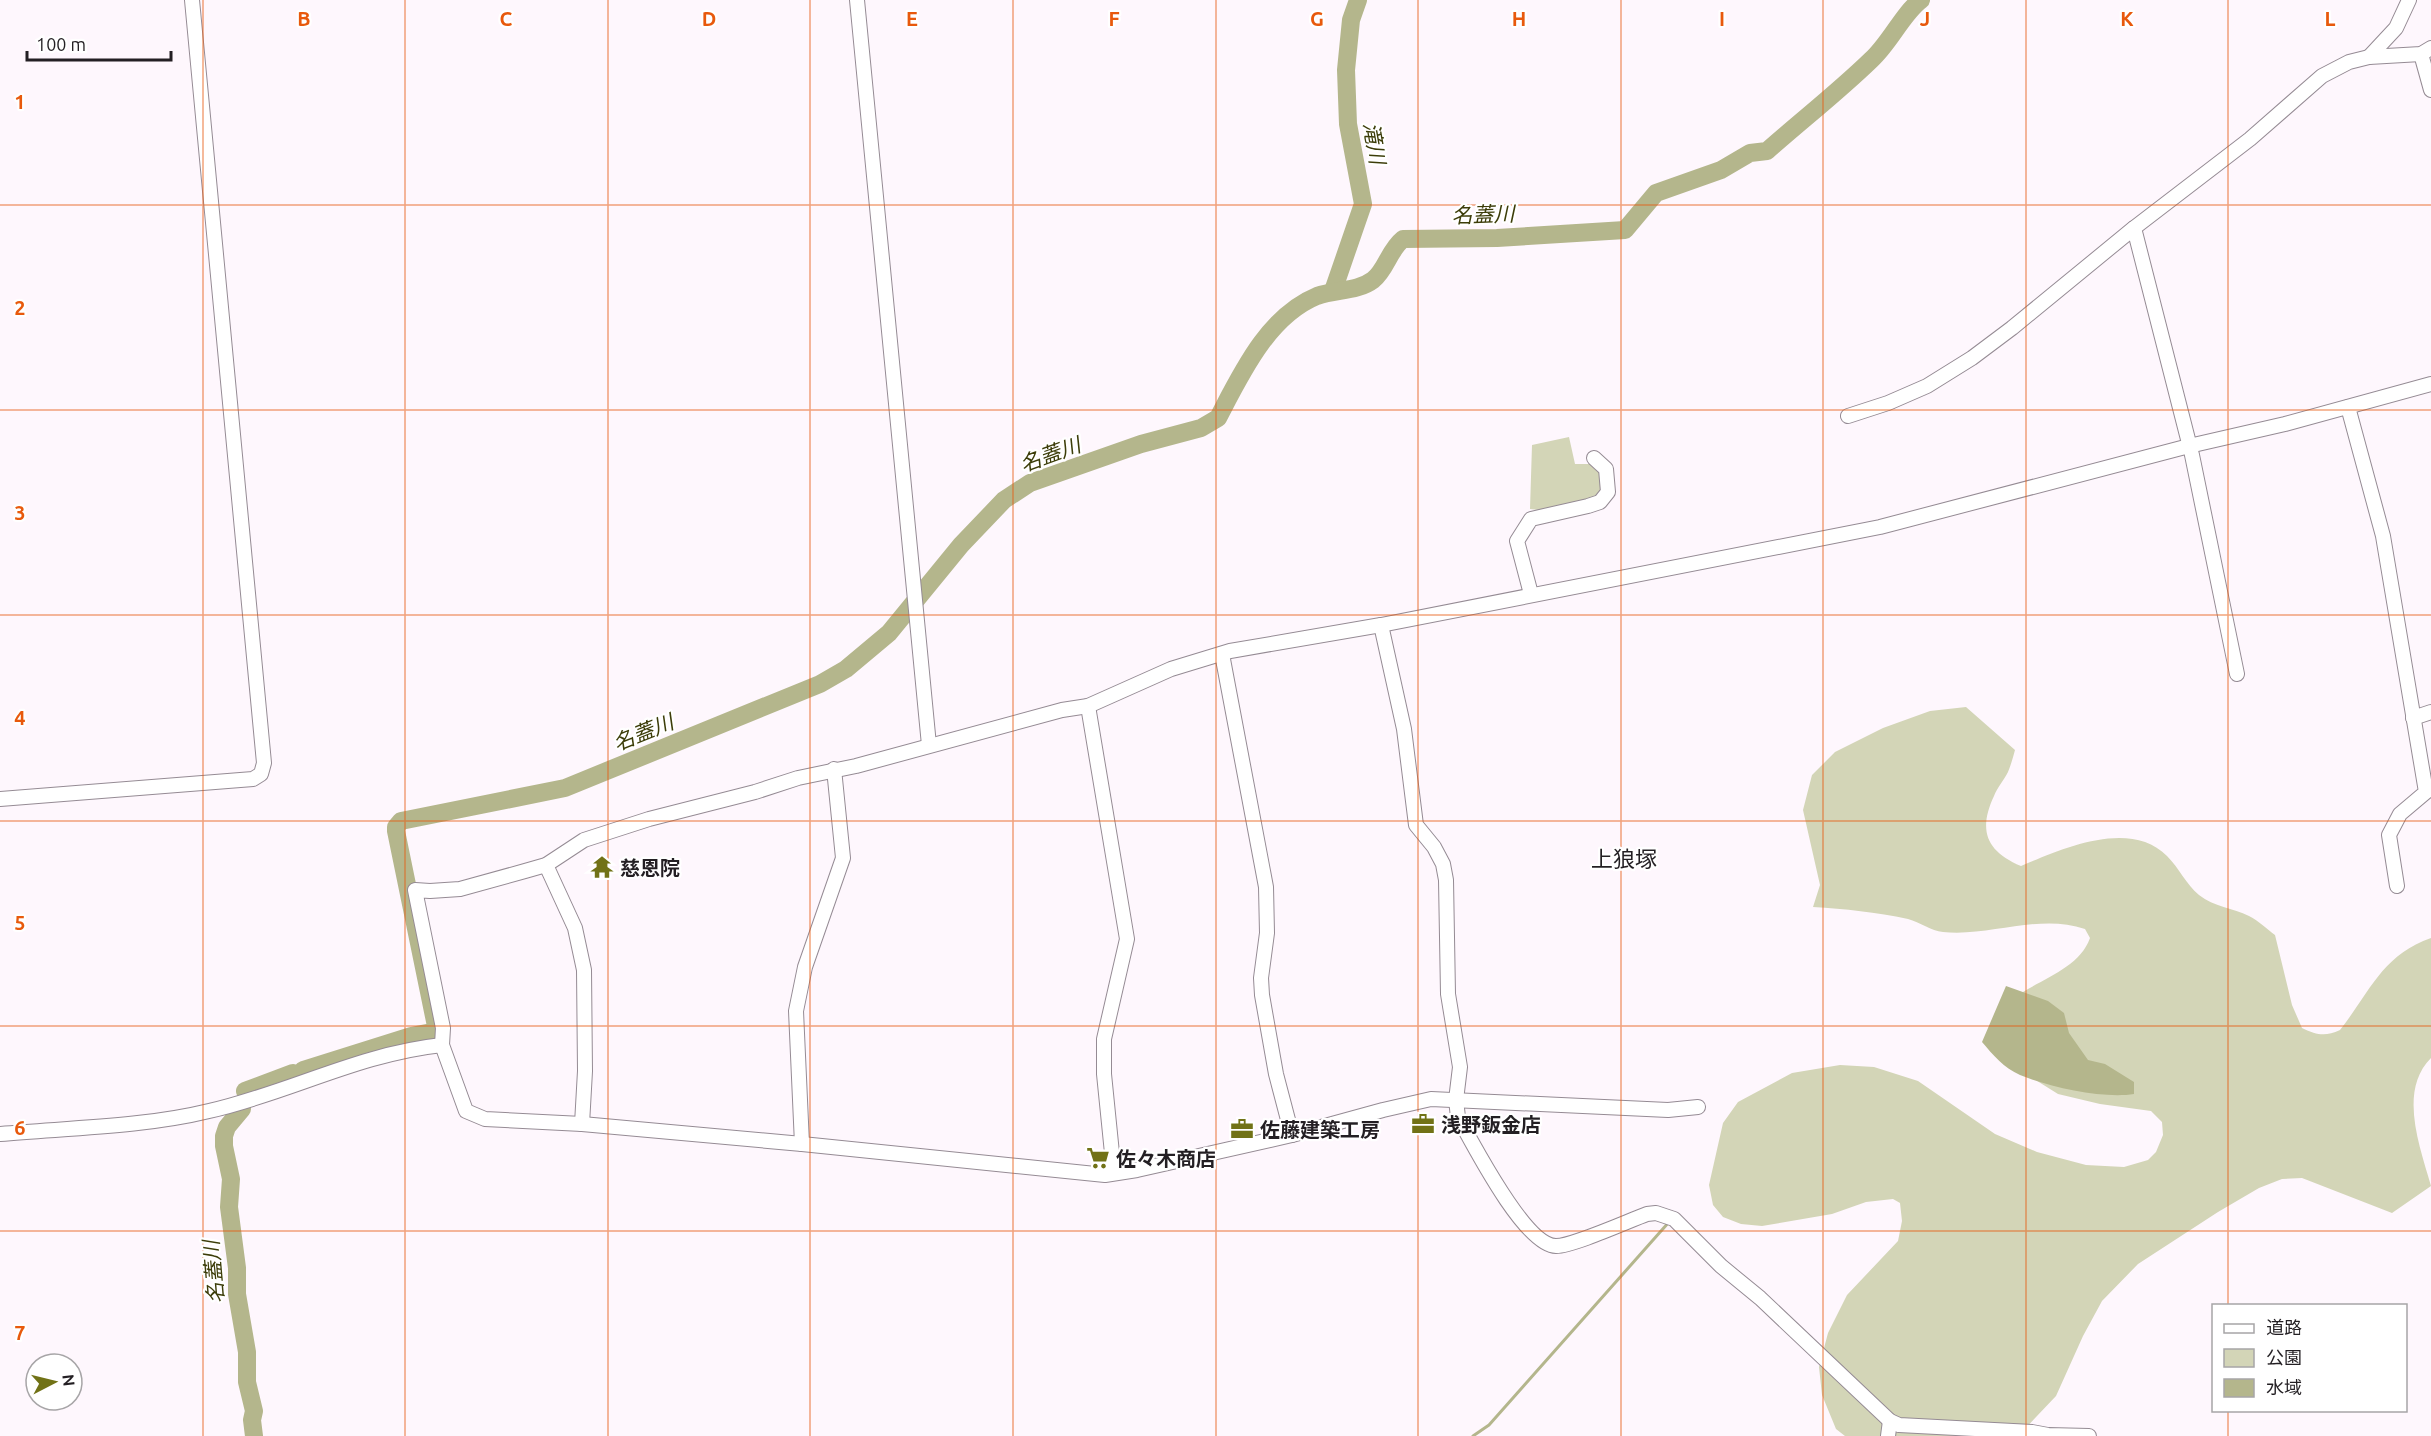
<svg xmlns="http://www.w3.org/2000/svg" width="2431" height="1436" font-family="Ubuntu,'Noto Sans JP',sans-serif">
<rect width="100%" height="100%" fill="#fef7fd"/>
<g fill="#d3d5b7">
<path d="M 1569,437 L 1575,464 L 1593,464 L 1602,469 L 1605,490 L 1600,499 L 1540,514 L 1539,510 L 1530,509 L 1532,445 Z"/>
<path d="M 1966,707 L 2015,750 C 2013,757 2011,765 2008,772 C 2004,780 1997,788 1994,796 C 1978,830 1986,851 2021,866 C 2061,849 2130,818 2167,856 C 2179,868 2186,884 2199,895 C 2214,907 2233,908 2249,916 C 2259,921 2267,929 2275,935 L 2292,1005 L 2302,1028 C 2317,1035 2325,1037 2340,1030 C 2370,992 2382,955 2431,938 L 2431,1058 C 2398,1091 2420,1147 2431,1186 L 2392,1213 L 2302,1178 L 2282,1179 L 2259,1188 L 2218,1212 L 2138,1264 L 2102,1301 L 2083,1336 L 2056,1396 L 2018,1436 L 1845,1436 L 1836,1429 L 1822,1395 L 1819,1367 L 1828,1333 L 1847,1295 L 1898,1241 L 1902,1221 L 1900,1203 L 1893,1199 L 1866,1202 L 1832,1214 L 1762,1226 L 1741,1224 L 1723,1217 L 1713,1205 L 1709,1185 L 1723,1123 L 1738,1102 L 1792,1073 L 1840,1065 L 1874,1067 L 1918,1081 L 1995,1134 L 2037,1152 L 2086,1165 L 2124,1167 L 2148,1160 L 2156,1152 L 2163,1135 L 2162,1122 L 2151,1111 L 2100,1104 L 2058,1094 L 2015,1067 L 1989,1032 C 1999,984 2074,983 2090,938 L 2085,929 C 2039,913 1990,937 1943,932 C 1931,931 1920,922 1908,919 C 1876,912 1845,909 1813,907 L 1820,885 L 1803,810 L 1812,775 L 1835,752 L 1883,728 L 1930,711 Z"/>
</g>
<path fill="#b4b68c" d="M 2006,986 L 2048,1001 L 2064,1013 L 2069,1033 L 2088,1060 L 2105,1064 L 2134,1082 L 2134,1094 C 2103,1099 2049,1087 2020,1075 C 2004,1068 1993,1055 1982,1042 Z"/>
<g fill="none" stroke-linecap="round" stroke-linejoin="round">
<path stroke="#b4b68c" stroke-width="3" d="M 1473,1436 L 1489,1425 L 1669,1222"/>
<g stroke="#b4b68c" stroke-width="18">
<path d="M 1333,291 L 1363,204 L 1348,124 L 1346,70 L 1351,20 L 1358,0"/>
<path d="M 303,1070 L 411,1036 L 437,1031 L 396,831 L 396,827 L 401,821 L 565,788 L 820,684 L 846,669 L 889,633 L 961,545 L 1004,500 L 1030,483 L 1141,444 L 1201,428 L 1218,418 C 1241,374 1268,316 1317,296 C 1336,289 1357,292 1373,280 C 1386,270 1389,250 1403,239 L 1497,238 L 1625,230 L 1656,193 L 1721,170 L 1750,153 L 1767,151 C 1802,120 1838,92 1871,60 C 1890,43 1903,13 1921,0"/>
<path d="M 245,1091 L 293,1073"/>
<path d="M 242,1109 L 227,1127 L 224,1136 L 224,1146 L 231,1179 L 229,1207 L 237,1268 L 237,1294 L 247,1352 L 247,1382 L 254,1411 L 252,1420 L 254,1436"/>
</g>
<g stroke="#958b94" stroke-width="16">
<g id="minor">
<path d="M 857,0 L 929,745"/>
<path d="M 2421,54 L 2431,90"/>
<path d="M 2369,57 L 2396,28 L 2409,0"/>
<path d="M 2134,228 L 2192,455 L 2237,674"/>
<path d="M 2348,407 L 2383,536 L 2426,792 L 2400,814 L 2389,835 L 2397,886"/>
<path d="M 1848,416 L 1888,403 L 1927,386 L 1972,358 L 2012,328 L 2134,228 L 2250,139 L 2322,76 L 2349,62 L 2369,57 L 2421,54 L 2431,48"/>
<path d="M 1531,594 L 1517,541 L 1531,519 L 1588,506 L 1600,502 L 1608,492 L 1606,469 L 1594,458"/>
<path d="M 1381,625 L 1404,729 L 1416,825 L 1434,847 L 1443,864 L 1446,880 L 1448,994 L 1460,1067 L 1456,1100 L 1458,1117 C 1473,1144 1525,1246 1556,1246 C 1573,1246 1628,1221 1647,1214 L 1656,1213 L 1674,1219 L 1721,1266 L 1760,1298 L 1890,1421 L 1899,1425 L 2032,1432 L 2048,1435 L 2089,1436"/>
<path d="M 1222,654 L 1266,887 L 1267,933 L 1261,978 L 1262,995 L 1276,1074 L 1292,1135"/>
<path d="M 1088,706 L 1127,939 L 1104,1039 L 1104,1074 L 1114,1173"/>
<path d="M 2413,718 L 2431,712"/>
<path d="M 0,799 L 253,779 L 261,774 L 264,763 L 192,0"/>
<path d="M 546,865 L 575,928 L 584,970 L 585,1071 L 582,1124"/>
<path d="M 1698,1107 L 1668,1110 L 1431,1099 L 1383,1110 L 1292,1135 L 1137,1170 L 1105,1175 L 802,1144 L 582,1124 L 485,1119 L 466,1111 L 442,1045 L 443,1028 L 415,890 L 430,891 L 460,889 L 525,871 L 546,865 L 584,840 L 649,819 L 755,792 L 798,778 L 856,766 L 1062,710 L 1088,706 L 1171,669 L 1230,651 L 1381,625 L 1880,527 L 2189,446 L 2285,424 L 2431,384"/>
<path d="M 0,1134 C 67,1128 144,1127 209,1111 C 289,1093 358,1054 442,1045"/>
<path d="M 802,1144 L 796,1011 L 805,967 L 843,858 L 834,769"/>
<path d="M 1888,1436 L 1890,1421"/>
</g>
</g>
<use href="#minor" stroke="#fff" stroke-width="14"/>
</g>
<path fill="none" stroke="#e8590c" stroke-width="1.5" stroke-opacity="0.55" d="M 203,0 L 203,1436M 405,0 L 405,1436M 608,0 L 608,1436M 810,0 L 810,1436M 1013,0 L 1013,1436M 1216,0 L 1216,1436M 1418,0 L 1418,1436M 1621,0 L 1621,1436M 1823,0 L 1823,1436M 2026,0 L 2026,1436M 2228,0 L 2228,1306M 0,205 L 2431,205M 0,410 L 2431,410M 0,615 L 2431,615M 0,821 L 2431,821M 0,1026 L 2431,1026M 0,1231 L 2431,1231M 2228,1410 L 2228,1436"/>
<defs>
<g id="temple-bare" transform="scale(1.8)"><path d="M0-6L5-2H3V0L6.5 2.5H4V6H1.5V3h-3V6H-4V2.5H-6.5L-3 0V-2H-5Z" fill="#717216" stroke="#fff" stroke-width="2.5" paint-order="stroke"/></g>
<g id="office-bare" transform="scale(1.8)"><path d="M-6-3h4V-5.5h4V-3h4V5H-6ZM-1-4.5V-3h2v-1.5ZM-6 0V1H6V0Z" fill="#717216" stroke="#fff" stroke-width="2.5" paint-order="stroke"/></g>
<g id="supermarket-bare" transform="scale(1.8)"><path d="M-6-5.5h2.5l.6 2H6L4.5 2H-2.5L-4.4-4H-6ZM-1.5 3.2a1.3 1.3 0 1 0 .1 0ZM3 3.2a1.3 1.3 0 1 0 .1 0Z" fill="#717216" stroke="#fff" stroke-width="2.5" paint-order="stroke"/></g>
</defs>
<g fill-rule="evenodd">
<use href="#temple-bare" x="602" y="867"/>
<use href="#office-bare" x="1423" y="1124"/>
<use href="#office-bare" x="1242" y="1129"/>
<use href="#supermarket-bare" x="1098" y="1158"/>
</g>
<g text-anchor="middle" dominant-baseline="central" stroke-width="4.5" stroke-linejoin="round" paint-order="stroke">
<g font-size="20" font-weight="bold" fill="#231f23" stroke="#fff" text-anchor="start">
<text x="620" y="867">慈恩院</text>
<text x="1441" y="1124">浅野鈑金店</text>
<text x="1260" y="1129">佐藤建築工房</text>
<text x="1116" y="1158">佐々木商店</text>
</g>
<g font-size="21" font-style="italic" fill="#3c3d09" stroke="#fff">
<text transform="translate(1375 143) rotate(80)">滝川</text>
<text transform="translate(1483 214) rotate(-2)">名蓋川</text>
<text transform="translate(1050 454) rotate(-20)">名蓋川</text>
<text transform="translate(643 732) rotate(-22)">名蓋川</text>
<text transform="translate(213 1272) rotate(-95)">名蓋川</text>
</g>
<g font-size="22" fill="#231f23" stroke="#fff">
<text x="1624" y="858">上狼塚</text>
</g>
</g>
<g font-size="20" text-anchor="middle" font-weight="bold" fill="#e8590c" stroke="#fff" stroke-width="4.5" stroke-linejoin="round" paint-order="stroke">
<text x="304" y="26">B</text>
<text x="506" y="26">C</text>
<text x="709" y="26">D</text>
<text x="912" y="26">E</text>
<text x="1114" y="26">F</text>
<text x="1317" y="26">G</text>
<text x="1519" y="26">H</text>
<text x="1722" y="26">I</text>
<text x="1925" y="26">J</text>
<text x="2127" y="26">K</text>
<text x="2330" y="26">L</text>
<text x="20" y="109">1</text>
<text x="20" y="315">2</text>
<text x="20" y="520">3</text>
<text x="20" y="725">4</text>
<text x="20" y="930">5</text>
<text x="20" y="1135">6</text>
<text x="20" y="1340">7</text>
</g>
<rect x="2212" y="1304" width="195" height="108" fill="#ffffff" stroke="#a7a5a7" stroke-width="1.5"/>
<rect x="2224" y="1324" width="30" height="9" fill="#ffffff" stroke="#a7a5a7" stroke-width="1.5"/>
<text x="2266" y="1334" font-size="18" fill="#231f23">道路</text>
<rect x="2224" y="1349" width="30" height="18" fill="#d3d5b7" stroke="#a7a5a7" stroke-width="1.5"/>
<text x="2266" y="1364" font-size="18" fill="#231f23">公園</text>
<rect x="2224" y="1379" width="30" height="18" fill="#b4b68c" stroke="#a7a5a7" stroke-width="1.5"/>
<text x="2266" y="1394" font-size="18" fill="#231f23">水域</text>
<g transform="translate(54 1382) rotate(83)"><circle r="28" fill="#ffffff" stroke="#a7a5a7" stroke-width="1.5"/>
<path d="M0-4.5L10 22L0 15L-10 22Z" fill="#717216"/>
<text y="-9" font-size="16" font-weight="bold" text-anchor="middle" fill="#231f23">N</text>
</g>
<path d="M27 51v9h144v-9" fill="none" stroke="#231f23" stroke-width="3"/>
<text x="36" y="51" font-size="18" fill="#231f23" stroke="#ffffff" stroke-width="4.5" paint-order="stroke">100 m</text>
</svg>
